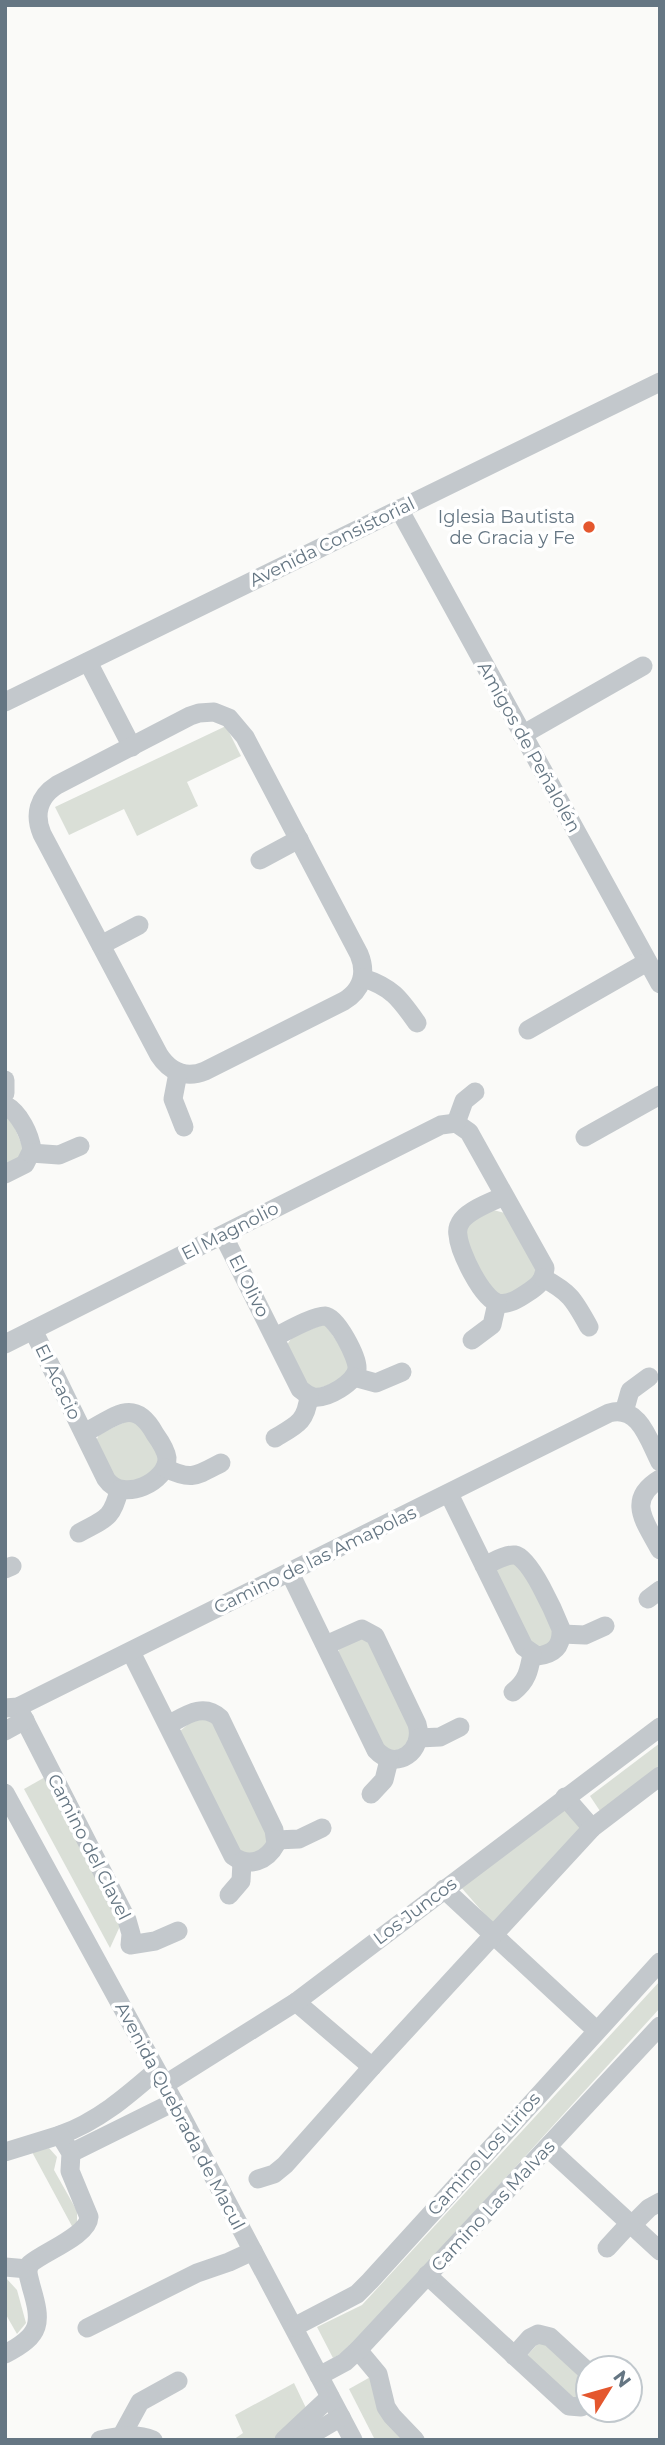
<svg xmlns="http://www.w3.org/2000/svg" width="665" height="2445" font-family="Montserrat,sans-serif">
<rect width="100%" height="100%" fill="#fafaf8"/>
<g fill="#dadfd7">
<path d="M 226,726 L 241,756 L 187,782 L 198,806 L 137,836 L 124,809 L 69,835 L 55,807 Z"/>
<path d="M 5,1113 L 10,1117 L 25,1152 L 5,1168 Z"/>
<path d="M 493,1210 L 505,1213 L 537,1268 L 538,1276 L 511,1295 L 492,1294 L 463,1237 L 466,1225 Z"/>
<path d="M 325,1324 L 350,1361 L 348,1378 L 311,1391 L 286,1346 L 293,1336 Z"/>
<path d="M 134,1418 L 161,1454 L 158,1469 L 130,1485 L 117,1483 L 95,1444 L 99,1434 Z"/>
<path d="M 517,1561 L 556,1625 L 553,1644 L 533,1650 L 496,1571 L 500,1567 Z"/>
<path d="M 365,1637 L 413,1725 L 406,1749 L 386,1751 L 338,1653 L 339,1649 Z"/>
<path d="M 210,1719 L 271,1830 L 268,1849 L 241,1856 L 180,1731 L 193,1720 Z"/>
<path d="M 660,1743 L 660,1765 L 600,1811 L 590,1796 Z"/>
<path d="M 47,1776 L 120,1926 L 110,1948 L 24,1789 Z"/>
<path d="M 565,1808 L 581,1828 L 493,1924 L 460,1886 Z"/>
<path d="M 660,1981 L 660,2008 L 350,2349 L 333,2358 L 317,2327 L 362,2305 Z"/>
<path d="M 49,2148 L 57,2157 L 54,2170 L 77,2211 L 77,2224 L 73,2228 L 32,2152 Z"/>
<path d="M 5,2277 L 17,2290 L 26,2323 L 17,2334 L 5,2313 Z"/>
<path d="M 541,2340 L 588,2384 L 573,2400 L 526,2357 Z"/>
<path d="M 374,2375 L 407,2440 L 375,2440 L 349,2389 Z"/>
<path d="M 294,2383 L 307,2410 L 273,2440 L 233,2440 L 243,2433 L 235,2415 Z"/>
</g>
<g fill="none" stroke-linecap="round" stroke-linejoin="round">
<g stroke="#c3c8cc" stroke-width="19">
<path d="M 399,509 L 660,984"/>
<path d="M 88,662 L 132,747"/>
<path d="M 5,702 L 660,382"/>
<path d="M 214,712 L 229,718 L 245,737 L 359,954 C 367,973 362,990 344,1001 L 205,1071 C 186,1079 170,1072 159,1055 L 42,834 C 34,815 38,797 57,785 L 190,716 L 199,713 Z"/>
<path d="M 522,735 L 643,666"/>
<path d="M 260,860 L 299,839"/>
<path d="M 101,945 L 139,925"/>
<path d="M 363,978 C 392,987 400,999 417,1023"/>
<path d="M 528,1030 L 647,962"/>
<path d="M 178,1073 L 173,1099 L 184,1127"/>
<path d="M 5,1080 L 5,1093"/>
<path d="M 5,1105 C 20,1113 30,1135 32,1150 L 25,1164 L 5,1174"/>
<path d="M 456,1123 L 469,1132 L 545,1268 C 544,1281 538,1286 527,1293 C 518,1299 509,1305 498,1303 C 482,1299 459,1251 458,1235 C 457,1230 459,1224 462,1220 C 471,1209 491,1202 504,1196"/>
<path d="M 456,1123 L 464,1101 L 475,1092"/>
<path d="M 585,1137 L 660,1095"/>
<path d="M 31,1153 L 59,1155 L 80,1146"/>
<path d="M 223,1235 L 300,1389 C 305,1393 308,1396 314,1397 C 327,1399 355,1383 357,1369 C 358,1358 337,1317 325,1316 C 313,1316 287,1331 275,1337"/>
<path d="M 543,1278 C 571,1293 574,1300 589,1327"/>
<path d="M 33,1330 L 106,1479 C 123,1504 168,1481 167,1458 C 166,1450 160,1441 155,1434 C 134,1395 114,1418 84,1433"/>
<path d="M 472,1340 L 492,1325 L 497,1303"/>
<path d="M 5,1344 L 441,1125 L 456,1123"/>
<path d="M 354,1377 L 376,1383 L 402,1372"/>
<path d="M 624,1412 L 630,1391 L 649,1377"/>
<path d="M 275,1438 C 297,1425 306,1422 309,1396"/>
<path d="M 165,1468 C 192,1481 196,1476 221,1463"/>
<path d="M 660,1479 C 625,1500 646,1523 660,1550"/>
<path d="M 449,1494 L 524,1647 L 537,1656 C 554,1654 562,1646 561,1629 C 555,1614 530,1557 515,1555 C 505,1554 493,1562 484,1566"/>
<path d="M 79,1533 C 104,1519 112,1520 119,1490"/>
<path d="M 5,1569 L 12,1566"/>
<path d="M 290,1573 L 376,1750 C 396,1772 425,1751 417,1724 L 375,1636 L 362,1629 L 326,1645"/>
<path d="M 648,1599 L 660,1590"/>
<path d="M 562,1634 L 585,1635 L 605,1626"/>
<path d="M 131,1652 L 233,1856 C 249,1868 267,1861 276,1844 L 274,1830 L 220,1718 C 203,1702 185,1716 168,1725"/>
<path d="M 513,1692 C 527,1681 529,1671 532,1654"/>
<path d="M 18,1707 L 127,1920 L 131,1934 L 130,1945 L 155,1941 L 178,1931"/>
<path d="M 5,1708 L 18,1707 L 609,1413 C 639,1404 649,1441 660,1462"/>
<path d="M 5,1731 L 25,1720"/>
<path d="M 419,1738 L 440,1737 L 460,1727"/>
<path d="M 5,1793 L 174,2102 L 353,2440"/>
<path d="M 371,1794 L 384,1780 L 389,1760"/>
<path d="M 565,1797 L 592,1828"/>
<path d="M 276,1840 L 299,1839 L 322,1828"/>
<path d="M 444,1889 L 596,2030"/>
<path d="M 229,1895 L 241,1881 L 242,1862"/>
<path d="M 296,2002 L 372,2067"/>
<path d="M 164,2085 L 296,2002 L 660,1727"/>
<path d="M 60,2135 C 97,2122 126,2097 156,2071"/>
<path d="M 548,2148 L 660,2251"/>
<path d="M 5,2152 L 60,2135 L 71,2153 L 70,2171 L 89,2217 C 88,2236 45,2251 30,2264 C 26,2272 29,2277 31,2286 C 42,2323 42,2335 5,2354"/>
<path d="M 71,2153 L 174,2102"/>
<path d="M 258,2179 L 274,2174 L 285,2165 L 372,2067 L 592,1828 L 660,1776"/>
<path d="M 632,2225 L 649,2208 L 660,2202"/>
<path d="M 607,2248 L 630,2223"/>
<path d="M 5,2267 L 28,2269"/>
<path d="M 427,2275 L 569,2406 L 581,2407 L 588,2404"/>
<path d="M 294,2327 L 357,2294 L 370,2281 L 660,1962"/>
<path d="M 87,2328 L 197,2273 L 229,2262 L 253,2251"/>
<path d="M 358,2350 L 378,2374 L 386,2407 L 392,2416 L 415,2440"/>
<path d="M 514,2356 L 530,2338 L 538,2334 L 550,2337 L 588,2372"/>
<path d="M 319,2376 L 345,2362 L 358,2350 L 660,2026"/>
<path d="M 122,2435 L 140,2402 L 178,2381"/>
<path d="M 100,2440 C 118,2436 136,2433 153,2440"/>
<path d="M 284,2440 L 330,2397"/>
<path d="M 302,2440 L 341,2417"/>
</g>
</g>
<circle fill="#e4572e" stroke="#fff" stroke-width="2.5" cx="589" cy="527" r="7"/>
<g text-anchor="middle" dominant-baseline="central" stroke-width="7" stroke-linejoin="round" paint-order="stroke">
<g font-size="18" fill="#657683" stroke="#fff" text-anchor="end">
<text x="575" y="517">Iglesia Bautista<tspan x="575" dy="21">de Gracia y Fe</tspan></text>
</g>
<g font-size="18" fill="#657683" stroke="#fff">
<text transform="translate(332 542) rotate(-26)">Avenida Consistorial</text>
<text transform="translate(529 747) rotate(61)">Amigos de Peñalolén</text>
<text transform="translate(230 1231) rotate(-27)">El Magnolio</text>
<text transform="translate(249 1286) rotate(63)">El Olivo</text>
<text transform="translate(58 1382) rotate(64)">El Acacio</text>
<text transform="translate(315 1560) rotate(-26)">Camino de las Amapolas</text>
<text transform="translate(89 1847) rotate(63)">Camino del Clavel</text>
<text transform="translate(415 1911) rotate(-37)">Los Juncos</text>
<text transform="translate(180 2116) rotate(62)">Avenida Quebrada de Macul</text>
<text transform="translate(484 2154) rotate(-48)">Camino Los Lirios</text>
<text transform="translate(493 2206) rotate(-47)">Camino Las Malvas</text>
</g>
</g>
<rect width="665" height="2445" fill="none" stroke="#657683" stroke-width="14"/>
<g transform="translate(609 2389) rotate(53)"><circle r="33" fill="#ffffff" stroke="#c1c8cd" stroke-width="2"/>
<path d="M0-5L12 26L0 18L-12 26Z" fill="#e4572e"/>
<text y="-10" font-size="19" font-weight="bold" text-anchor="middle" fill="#657683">N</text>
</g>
</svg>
